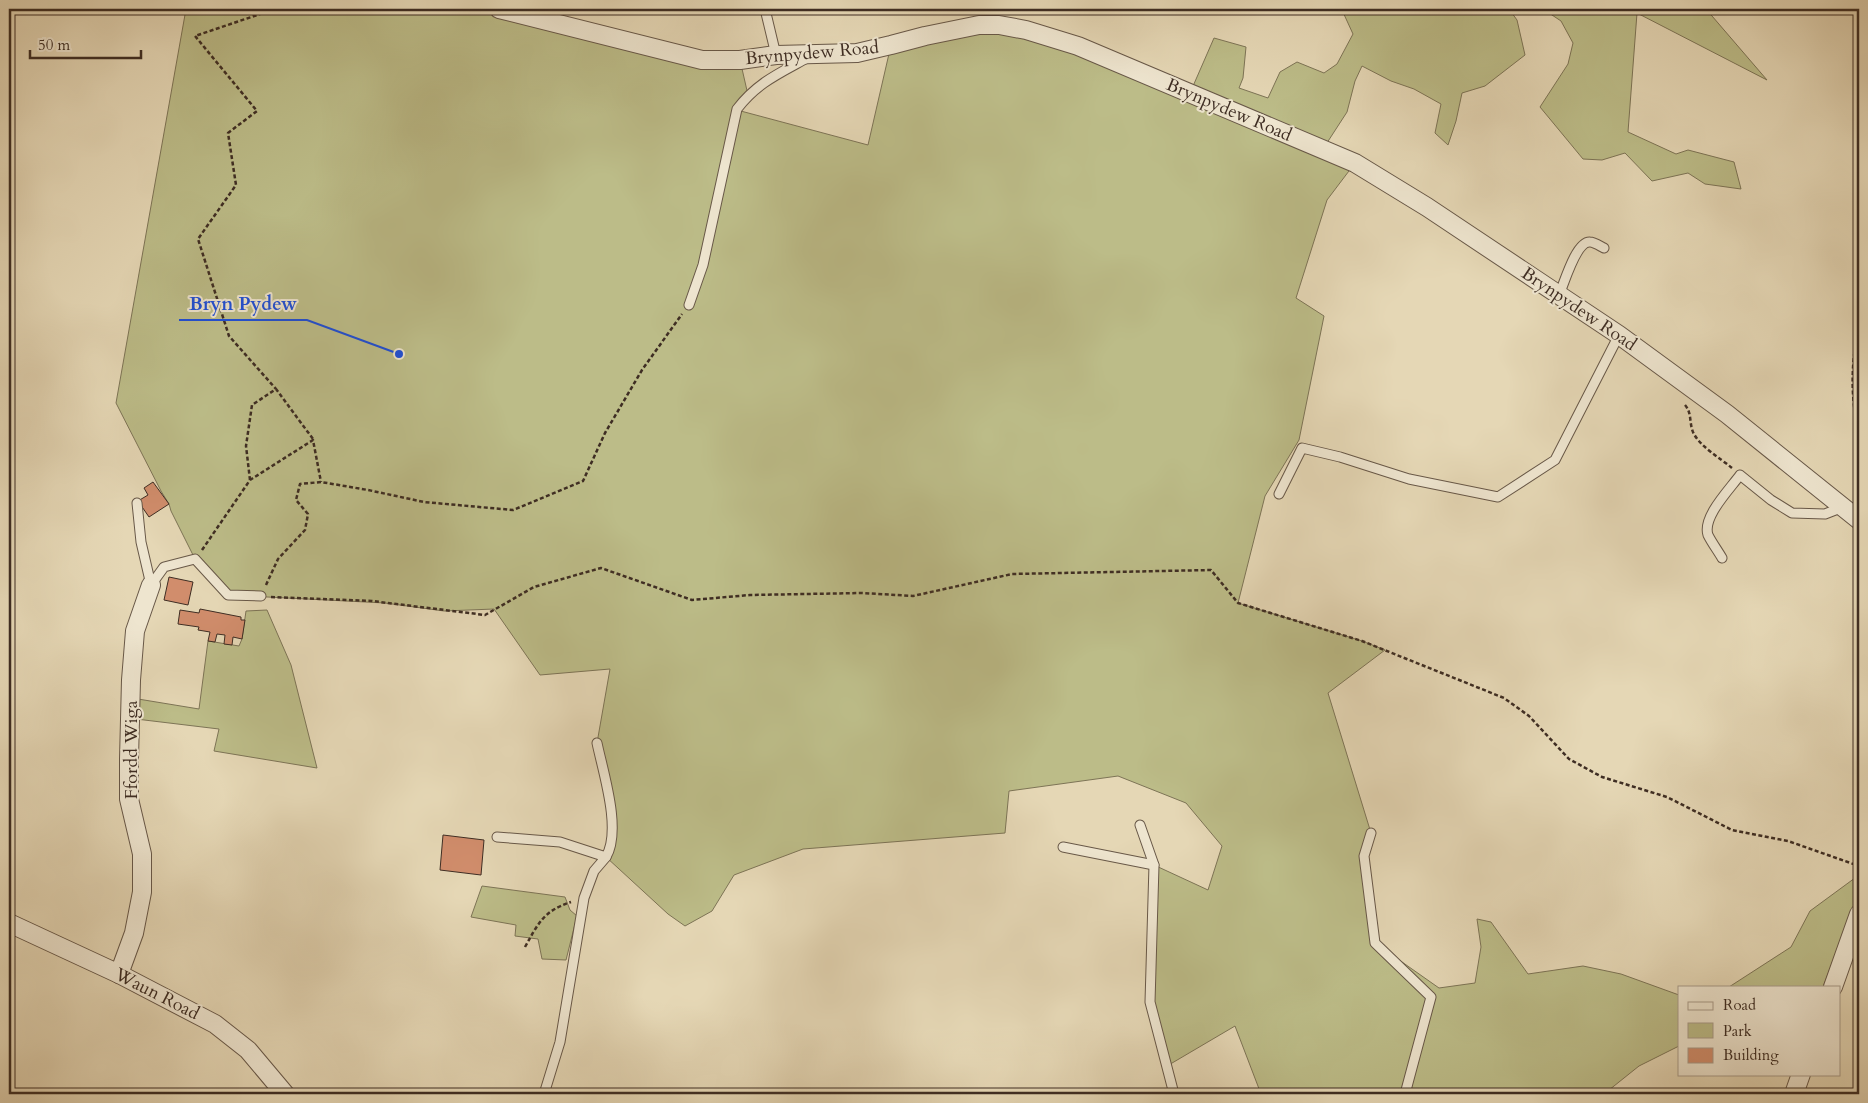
<svg xmlns="http://www.w3.org/2000/svg" width="1868" height="1103" font-family="Cardo,serif">
<rect width="100%" height="100%" fill="#e5d7b5"/>
<filter id="stains"><feTurbulence type="fractalNoise" baseFrequency=".004" numOctaves="4"/><feColorMatrix values="0 0 0 0 .2 0 0 0 0 .09 0 0 0 0 .02 0 0 0 .5 -.17"/></filter>
<radialGradient id="worn" r=".72"><stop offset=".6" stop-color="#630" stop-opacity="0"/><stop offset="1" stop-color="#630" stop-opacity=".3"/></radialGradient>
<g fill="#bcbc88" stroke="#7d7456">
<path d="M 186,9 L 499,9 L 740,60 L 748,95 L 737,110 L 868,145 L 891,45 L 999,25 L 1190,93 L 1214,38 L 1246,47 L 1243,78 L 1239,88 L 1268,98 L 1280,72 L 1297,62 L 1324,73 L 1337,64 L 1353,34 L 1342,10 L 1344,9 L 1509,9 L 1517,20 L 1525,55 L 1485,86 L 1462,93 L 1456,121 L 1448,145 L 1435,133 L 1441,104 L 1414,89 L 1391,81 L 1362,66 L 1355,81 L 1347,112 L 1323,149 L 1355,163 L 1327,200 L 1296,298 L 1324,316 L 1299,440 L 1265,496 L 1238,603 L 1362,641 L 1385,650 L 1328,693 L 1371,833 L 1364,856 L 1375,943 L 1439,988 L 1475,983 L 1481,947 L 1477,919 L 1491,922 L 1528,974 L 1583,966 L 1621,974 L 1679,995 L 1679,1046 L 1639,1066 L 1604,1094 L 1261,1094 L 1235,1026 L 1167,1066 L 1150,1002 L 1154,865 L 1208,890 L 1222,846 L 1186,803 L 1118,776 L 1009,791 L 1005,833 L 803,849 L 734,875 L 712,911 L 685,926 L 668,914 L 606,857 L 612,838 L 597,743 L 610,669 L 540,675 L 494,609 L 444,611 L 385,603 L 228,595 L 195,559 L 171,511 L 169,504 L 161,491 L 116,403 Z"/>
<path d="M 1543,9 L 1706,9 L 1767,80 L 1637,13 L 1628,132 L 1676,154 L 1688,150 L 1734,162 L 1741,189 L 1705,184 L 1688,173 L 1652,181 L 1625,153 L 1602,160 L 1583,159 L 1540,107 L 1568,64 L 1573,43 L 1561,21 Z"/>
<path d="M 267,610 L 291,665 L 317,768 L 214,751 L 219,729 L 136,719 L 138,699 L 199,709 L 208,641 L 239,646 L 242,639 L 246,611 Z"/>
<path d="M 1859,875 L 1859,893 L 1823,987 L 1729,987 L 1791,947 L 1810,911 Z"/>
<path d="M 482,886 L 565,897 L 570,910 L 577,916 L 566,960 L 542,959 L 538,939 L 515,936 L 516,925 L 471,917 Z"/>
</g>
<g fill="#d18d6c" stroke="#3e2d23">
<path d="M 153,482 L 169,504 L 149,517 L 138,501 L 148,495 L 144,488 Z"/>
<path d="M 169,577 L 193,582 L 188,605 L 164,600 Z"/>
<path d="M 200,609 L 241,617 L 241,620 L 245,620 L 242,639 L 233,637 L 232,645 L 224,644 L 225,635 L 217,634 L 215,642 L 208,641 L 210,632 L 198,630 L 199,627 L 178,624 L 180,610 L 199,613 Z"/>
<path d="M 443,835 L 484,840 L 481,875 L 440,870 Z"/>
</g>
<g fill="none" stroke-linecap="round" stroke-linejoin="round">
<g stroke="#685848" stroke-width="11">
<g id="service">
<path d="M 765,9 L 776,55"/>
<path d="M 1559,295 C 1564,284 1576,241 1590,242 C 1594,242 1600,246 1604,248"/>
<path d="M 689,305 L 703,265 L 737,109 C 757,83 778,74 807,58"/>
<path d="M 1279,494 L 1302,448 L 1340,457 L 1409,479 L 1498,497 L 1555,460 L 1619,335"/>
<path d="M 137,503 L 141,542 L 151,585"/>
<path d="M 1722,558 C 1718,551 1712,543 1708,535 C 1702,517 1730,489 1740,475 L 1771,500 L 1792,513 L 1825,514 L 1843,507"/>
<path d="M 151,585 L 164,567 L 195,559 L 228,595 L 261,596"/>
<path d="M 597,743 C 603,772 622,830 606,857"/>
<path d="M 1140,825 L 1154,865 L 1150,1002 L 1174,1094"/>
<path d="M 1371,833 L 1364,856 L 1375,943 L 1431,997 L 1405,1094"/>
<path d="M 497,837 L 560,842 L 606,857 L 594,871 L 584,898 L 560,1042 L 544,1094"/>
<path d="M 1063,847 L 1154,865"/>
</g>
</g>
<g stroke="#685848" stroke-width="20">
<g id="minor">
<path d="M 499,9 L 702,60 L 740,60 L 776,55 L 857,53 L 891,45 L 925,36 L 979,25 L 999,25 L 1026,30 L 1078,46 L 1355,163 L 1427,207 L 1619,335 L 1727,414 L 1859,520"/>
<path d="M 9,923 L 119,974 L 215,1024 L 248,1050 L 285,1094"/>
<path d="M 119,974 L 134,933 L 142,892 L 142,854 L 129,799 L 129,759 L 131,680 L 135,631 L 151,585"/>
<path d="M 1833,987 L 1859,914"/>
<path d="M 1794,1094 L 1801,1074"/>
</g>
</g>
<g stroke="#3e2d23" stroke-width="2.5" stroke-dasharray="4 2.5" stroke-linecap="butt">
<path d="M 275,9 L 195,36 L 257,111 L 228,133 L 236,185 L 198,239 L 229,336 L 276,389"/>
<path d="M 1859,326 C 1851,361 1850,398 1859,433"/>
<path d="M 1685,405 C 1692,413 1689,422 1693,432 C 1699,446 1720,458 1732,468"/>
<path d="M 250,480 L 246,446 L 252,405 L 276,389 L 313,439"/>
<path d="M 202,550 L 250,480 L 313,440 L 321,482"/>
<path d="M 266,585 L 278,559 L 305,530 L 308,514 L 296,500 L 300,484 L 321,482 L 368,490 L 424,502 L 513,510 L 583,481 L 605,433 L 642,370 L 682,314"/>
<path d="M 271,597 L 372,601 L 485,615 L 534,587 L 601,568 L 692,600 L 750,595 L 862,593 L 913,596 L 1012,574 L 1211,570 L 1238,603 L 1362,641 L 1504,698 L 1529,716 L 1569,759 L 1602,777 L 1667,797 L 1732,830 L 1788,841 L 1859,866"/>
<path d="M 525,947 C 538,924 543,911 571,902"/>
</g>
<use href="#service" stroke="#eee5cf" stroke-width="9"/>
<use href="#minor" stroke="#eee5cf" stroke-width="18"/>
</g>
<g text-anchor="middle" dominant-baseline="central" stroke-width="4" stroke-linejoin="round" paint-order="stroke">
<g font-size="18" fill="#3e2d23" stroke="#eee5cf">
<text transform="translate(812 53) rotate(-5)">Brynpydew Road</text>
<text transform="translate(1229 110) rotate(23)">Brynpydew Road</text>
<text transform="translate(1579 309) rotate(34)">Brynpydew Road</text>
<text transform="translate(131 750) rotate(-90)">Ffordd Wiga</text>
<text transform="translate(157 994) rotate(27)">Waun Road</text>
</g>
</g>
<path fill="none" stroke="#1d4ed8" stroke-width="2" d="M399 354L307 320H179"/>
<circle fill="#1d4ed8" stroke="#eee5cf" stroke-width="2" cx="399" cy="354" r="5"/>
<g font-size="19" text-anchor="middle" font-weight="bold" fill="#1d4ed8" stroke="#eee5cf" stroke-width="4" stroke-linejoin="round" paint-order="stroke">
<text x="243" y="310">Bryn Pydew</text>
</g>
<rect width="1868" height="1103" fill="none" stroke="#e5d7b5" stroke-width="30"/>
<rect x="10" y="10" width="1848" height="1083" fill="none" stroke="#3e2d23" stroke-width="2.5"/>
<rect x="15" y="15" width="1838" height="1073" fill="none" stroke="#3e2d23"/>
<rect x="1678" y="986" width="162" height="90" fill="#eee5cf" stroke="#a89b8a"/>
<rect x="1688" y="1002" width="25" height="8" fill="#eee5cf" stroke="#a89b8a"/>
<text x="1723" y="1010" font-size="15" fill="#3e2d23">Road</text>
<rect x="1688" y="1023" width="25" height="15" fill="#bcbc88" stroke="#a89b8a"/>
<text x="1723" y="1036" font-size="15" fill="#3e2d23">Park</text>
<rect x="1688" y="1048" width="25" height="15" fill="#d18d6c" stroke="#a89b8a"/>
<text x="1723" y="1060" font-size="15" fill="#3e2d23">Building</text>
<path d="M30 50v8h111v-8" fill="none" stroke="#3e2d23" stroke-width="2.5"/>
<text x="38" y="50" font-size="15" fill="#3e2d23" stroke="#eee5cf" stroke-width="4" paint-order="stroke">50 m</text>
<rect width="100%" height="100%" filter="url(#stains)"/>
<rect width="100%" height="100%" fill="url(#worn)"/>
</svg>
